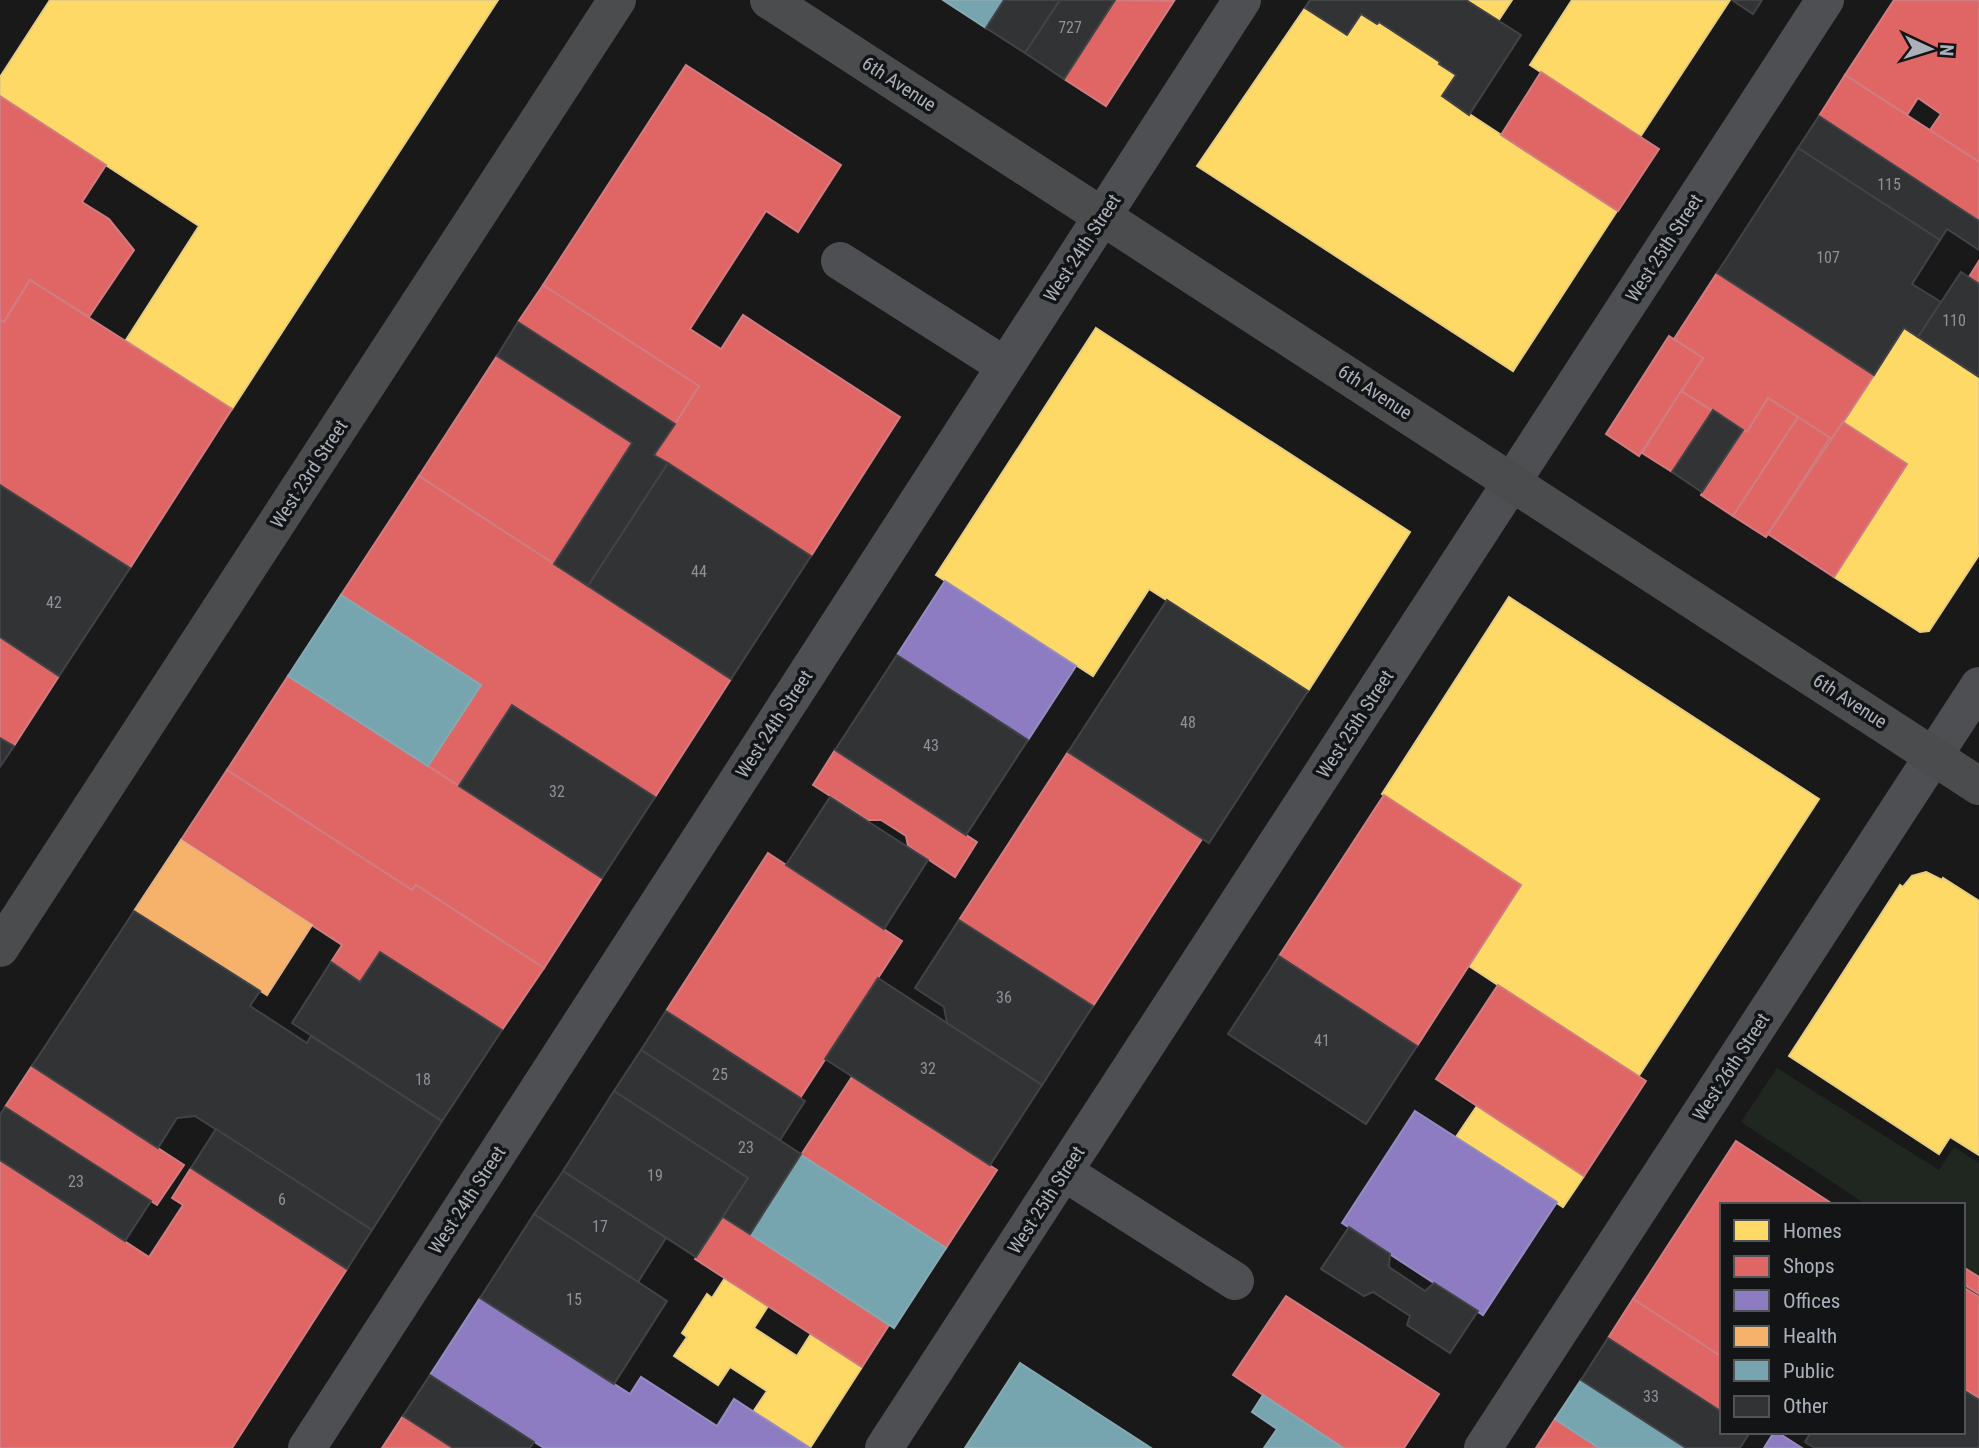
<svg xmlns="http://www.w3.org/2000/svg" width="1979" height="1448" font-family="'Roboto Condensed',sans-serif">
<rect width="100%" height="100%" fill="#19191a"/>
<path fill="#1f2720" d="M 1777,1068 L 1939,1170 L 1954,1147 L 1979,1163 L 1979,1277 L 1963,1267 L 1963,1205 L 1867,1205 L 1741,1122 Z"/>
<g fill="#ffd966" stroke="#e6cd80" stroke-width="2">
<path d="M 50,0 L 498,0 L 232,409 L 126,340 L 199,226 L 0,96 L 0,77 Z"/>
<path d="M 1466,0 L 1512,0 L 1498,21 Z"/>
<path d="M 1572,0 L 1730,0 L 1640,137 L 1530,65 Z"/>
<path d="M 1305,8 L 1347,35 L 1361,14 L 1377,24 L 1379,22 L 1440,62 L 1439,64 L 1456,75 L 1442,96 L 1617,211 L 1513,371 L 1197,166 Z"/>
<path d="M 1096,328 L 1410,532 L 1308,691 L 1149,589 L 1093,676 L 936,575 Z"/>
<path d="M 1904,328 L 1979,377 L 1979,555 L 1929,631 L 1920,632 L 1834,577 L 1907,464 L 1843,422 Z"/>
<path d="M 1509,597 L 1819,799 L 1638,1077 L 1469,966 L 1521,885 L 1382,794 Z"/>
<path d="M 1926,872 L 1942,880 L 1943,878 L 1979,901 L 1979,1155 L 1950,1137 L 1939,1154 L 1789,1056 L 1900,885 L 1903,887 L 1912,876 Z"/>
<path d="M 1477,1106 L 1584,1176 L 1563,1207 L 1456,1137 Z"/>
<path d="M 725,1278 L 768,1306 L 754,1328 L 797,1356 L 811,1334 L 862,1367 L 810,1448 L 753,1412 L 767,1391 L 730,1367 L 718,1385 L 674,1356 L 687,1337 L 682,1333 L 707,1294 L 712,1298 Z"/>
</g>
<g fill="#e06666" stroke="#d07c80" stroke-width="2">
<path d="M 1115,0 L 1174,1 L 1106,106 L 1064,79 Z"/>
<path d="M 1894,0 L 1979,0 L 1979,162 L 1930,130 L 1941,114 L 1918,98 L 1907,115 L 1845,75 Z"/>
<path d="M 686,65 L 841,165 L 798,232 L 766,211 L 690,329 L 721,349 L 743,315 L 900,417 L 811,556 L 654,455 L 699,386 L 543,285 Z"/>
<path d="M 1541,72 L 1659,149 L 1618,211 L 1501,135 Z"/>
<path d="M 1845,75 L 1979,162 L 1979,221 L 1819,116 Z"/>
<path d="M 0,96 L 106,165 L 82,202 L 109,219 L 134,250 L 89,317 L 30,280 L 4,322 L 0,320 Z"/>
<path d="M 1979,261 L 1979,284 L 1969,277 Z"/>
<path d="M 1717,273 L 1874,375 L 1832,439 L 1768,398 L 1747,432 L 1681,391 L 1703,358 L 1674,339 Z"/>
<path d="M 30,280 L 232,409 L 130,568 L 0,485 L 0,320 L 4,322 Z"/>
<path d="M 543,285 L 699,386 L 675,424 L 518,322 Z"/>
<path d="M 1669,336 L 1703,358 L 1639,456 L 1606,434 Z"/>
<path d="M 497,356 L 632,443 L 554,564 L 419,476 Z"/>
<path d="M 1681,391 L 1712,411 L 1672,472 L 1642,453 Z"/>
<path d="M 1768,398 L 1798,417 L 1733,516 L 1701,495 L 1743,430 L 1747,432 Z"/>
<path d="M 1798,417 L 1830,438 L 1766,537 L 1733,516 Z"/>
<path d="M 1843,422 L 1907,464 L 1834,577 L 1768,534 Z"/>
<path d="M 419,476 L 731,679 L 655,797 L 512,705 L 459,786 L 428,766 L 481,685 L 341,595 Z"/>
<path d="M 0,637 L 59,676 L 14,746 L 0,738 Z"/>
<path d="M 288,676 L 602,878 L 544,968 L 416,885 L 412,890 L 227,770 Z"/>
<path d="M 835,750 L 977,842 L 955,877 L 908,846 L 906,836 L 881,820 L 868,820 L 813,785 Z"/>
<path d="M 1068,752 L 1202,839 L 1093,1006 L 959,920 Z"/>
<path d="M 227,770 L 412,890 L 416,885 L 544,968 L 502,1030 L 380,952 L 360,982 L 331,962 L 342,945 L 181,840 Z"/>
<path d="M 1384,795 L 1521,885 L 1417,1046 L 1279,956 Z"/>
<path d="M 768,853 L 902,941 L 800,1098 L 666,1011 Z"/>
<path d="M 1498,985 L 1646,1081 L 1584,1176 L 1436,1079 Z"/>
<path d="M 32,1066 L 184,1165 L 157,1205 L 5,1107 Z"/>
<path d="M 852,1077 L 997,1170 L 946,1248 L 801,1155 Z"/>
<path d="M 1736,1141 L 1834,1205 L 1722,1205 L 1722,1357 L 1633,1299 Z"/>
<path d="M 0,1160 L 149,1257 L 183,1205 L 172,1198 L 191,1168 L 347,1269 L 232,1448 L 0,1448 Z"/>
<path d="M 723,1217 L 889,1325 L 862,1367 L 695,1259 Z"/>
<path d="M 1963,1267 L 1979,1277 L 1979,1294 L 1963,1284 Z"/>
<path d="M 1963,1287 L 1979,1297 L 1979,1398 L 1963,1388 Z"/>
<path d="M 1286,1296 L 1439,1394 L 1404,1448 L 1343,1448 L 1233,1375 Z"/>
<path d="M 1633,1299 L 1722,1357 L 1722,1412 L 1608,1338 Z"/>
<path d="M 403,1416 L 453,1448 L 382,1448 Z"/>
<path d="M 1555,1419 L 1599,1448 L 1536,1448 Z"/>
</g>
<g fill="#8e7cc3" stroke="#978cc1" stroke-width="2">
<path d="M 945,581 L 1076,666 L 1028,740 L 897,655 Z"/>
<path d="M 1415,1111 L 1557,1202 L 1483,1315 L 1342,1223 Z"/>
<path d="M 480,1298 L 630,1394 L 641,1377 L 717,1426 L 734,1399 L 810,1448 L 544,1448 L 430,1375 Z"/>
<path d="M 1774,1432 L 1777,1432 L 1802,1448 L 1764,1448 Z"/>
</g>
<path fill="#f6b26b" stroke="#e0b283" stroke-width="2" d="M 181,840 L 312,925 L 267,995 L 134,911 Z"/>
<g fill="#76a5af" stroke="#86a9b3" stroke-width="2">
<path d="M 943,0 L 1004,0 L 986,28 Z"/>
<path d="M 341,595 L 481,685 L 428,766 L 288,676 Z"/>
<path d="M 801,1155 L 946,1248 L 894,1328 L 750,1234 Z"/>
<path d="M 1020,1363 L 1151,1448 L 965,1448 Z"/>
<path d="M 1581,1380 L 1686,1448 L 1599,1448 L 1555,1419 Z"/>
<path d="M 1263,1395 L 1343,1448 L 1264,1448 L 1277,1429 L 1252,1412 Z"/>
</g>
<g fill="#323334" stroke="#424346" stroke-width="2">
<path d="M 1004,0 L 1060,0 L 1025,53 L 986,28 Z"/>
<path d="M 1060,0 L 1115,0 L 1064,79 L 1025,53 Z"/>
<path d="M 1310,0 L 1466,0 L 1521,35 L 1469,115 L 1442,96 L 1456,75 L 1439,64 L 1440,62 L 1379,22 L 1377,24 L 1361,14 L 1347,35 L 1305,8 Z"/>
<path d="M 1732,0 L 1762,0 L 1753,14 Z"/>
<path d="M 1819,116 L 1979,221 L 1979,250 L 1947,229 L 1940,240 L 1798,148 Z"/>
<path d="M 1798,148 L 1940,240 L 1912,284 L 1941,302 L 1918,337 L 1904,328 L 1874,375 L 1717,273 Z"/>
<path d="M 1961,272 L 1979,284 L 1979,377 L 1918,337 Z"/>
<path d="M 518,322 L 675,424 L 654,455 L 668,463 L 588,586 L 554,564 L 632,443 L 497,356 Z"/>
<path d="M 1713,410 L 1743,430 L 1702,492 L 1672,472 Z"/>
<path d="M 668,463 L 811,556 L 731,679 L 588,586 Z"/>
<path d="M 0,485 L 130,568 L 59,676 L 0,637 Z"/>
<path d="M 1167,600 L 1308,691 L 1209,843 L 1068,752 Z"/>
<path d="M 897,655 L 1028,740 L 966,835 L 835,750 Z"/>
<path d="M 512,705 L 655,797 L 602,878 L 459,786 Z"/>
<path d="M 0,738 L 14,746 L 0,767 Z"/>
<path d="M 830,797 L 928,860 L 884,929 L 786,865 Z"/>
<path d="M 134,911 L 260,991 L 250,1006 L 307,1043 L 311,1036 L 442,1121 L 372,1230 L 195,1116 L 177,1118 L 158,1148 L 32,1066 Z"/>
<path d="M 959,920 L 1093,1006 L 1042,1085 L 947,1023 L 944,1007 L 915,988 Z"/>
<path d="M 380,952 L 502,1030 L 442,1121 L 292,1023 L 331,962 L 360,982 Z"/>
<path d="M 1279,956 L 1417,1046 L 1366,1124 L 1228,1034 Z"/>
<path d="M 878,978 L 1042,1085 L 990,1165 L 825,1059 Z"/>
<path d="M 666,1011 L 805,1101 L 780,1140 L 641,1050 Z"/>
<path d="M 641,1050 L 801,1154 L 750,1234 L 723,1217 L 748,1178 L 614,1091 Z"/>
<path d="M 614,1091 L 748,1178 L 696,1257 L 563,1171 Z"/>
<path d="M 5,1107 L 151,1201 L 125,1241 L 0,1160 L 0,1115 Z"/>
<path d="M 216,1129 L 372,1230 L 347,1269 L 191,1168 Z"/>
<path d="M 563,1171 L 666,1238 L 638,1282 L 534,1214 Z"/>
<path d="M 534,1214 L 667,1301 L 614,1384 L 480,1298 Z"/>
<path d="M 1349,1227 L 1390,1254 L 1389,1267 L 1425,1291 L 1434,1283 L 1478,1311 L 1450,1353 L 1407,1325 L 1410,1316 L 1373,1292 L 1364,1296 L 1321,1269 Z"/>
<path d="M 1608,1338 L 1722,1412 L 1722,1432 L 1750,1432 L 1740,1448 L 1686,1448 L 1581,1380 Z"/>
<path d="M 430,1375 L 534,1442 L 530,1448 L 453,1448 L 403,1416 Z"/>
<path d="M 1963,1390 L 1979,1400 L 1979,1448 L 1815,1448 L 1805,1442 L 1811,1432 L 1963,1432 Z"/>
</g>
<g fill="none" stroke-linecap="round" stroke-linejoin="round">
<g stroke="#4d4f53" stroke-width="38">
<path d="M 840,261 L 1005,366"/>
<path d="M 1064,1172 L 1235,1281"/>
<path d="M 307,1448 L 1242,0"/>
<path d="M 884,1448 L 1825,0"/>
<path d="M 1483,1448 L 1979,686"/>
</g>
<g stroke="#4b4c4e" stroke-width="38">
<path d="M 769,0 L 1979,786"/>
<path d="M 0,948 L 617,0"/>
</g>
</g>
<g text-anchor="middle" dominant-baseline="central" stroke-width="7" stroke-linejoin="round" paint-order="stroke">
<g font-size="16" fill="#8d9299">
<text x="1070" y="27">727</text>
<text x="1889" y="184">115</text>
<text x="1828" y="257">107</text>
<text x="1954" y="320">110</text>
<text x="699" y="571">44</text>
<text x="54" y="602">42</text>
<text x="1188" y="722">48</text>
<text x="931" y="745">43</text>
<text x="557" y="791">32</text>
<text x="1004" y="997">36</text>
<text x="1322" y="1040">41</text>
<text x="928" y="1068">32</text>
<text x="720" y="1074">25</text>
<text x="423" y="1079">18</text>
<text x="746" y="1147">23</text>
<text x="655" y="1175">19</text>
<text x="76" y="1181">23</text>
<text x="282" y="1199">6</text>
<text x="600" y="1226">17</text>
<text x="574" y="1299">15</text>
<text x="1651" y="1396">33</text>
</g>
<g font-size="19" fill="#abb1bb" stroke="#131416">
<text transform="translate(899 84) rotate(33)">6th Avenue</text>
<text transform="translate(1082 248) rotate(-57)">West 24th Street</text>
<text transform="translate(1664 248) rotate(-57)">West 25th Street</text>
<text transform="translate(1375 392) rotate(33)">6th Avenue</text>
<text transform="translate(309 474) rotate(-57)">West 23rd Street</text>
<text transform="translate(1850 701) rotate(33)">6th Avenue</text>
<text transform="translate(774 724) rotate(-57)">West 24th Street</text>
<text transform="translate(1355 724) rotate(-57)">West 25th Street</text>
<text transform="translate(1731 1067) rotate(-57)">West 26th Street</text>
<text transform="translate(467 1200) rotate(-57)">West 24th Street</text>
<text transform="translate(1046 1200) rotate(-57)">West 25th Street</text>
</g>
</g>
<rect x="1720" y="1203" width="245" height="231" fill="#131416" stroke="#505358" stroke-width="2"/>
<rect x="1734" y="1220" width="35" height="21" fill="#ffd966" stroke="#505358" stroke-width="2"/>
<text x="1783" y="1238" font-size="21" fill="#abb1bb">Homes</text>
<rect x="1734" y="1256" width="35" height="21" fill="#e06666" stroke="#505358" stroke-width="2"/>
<text x="1783" y="1273" font-size="21" fill="#abb1bb">Shops</text>
<rect x="1734" y="1290" width="35" height="21" fill="#8e7cc3" stroke="#505358" stroke-width="2"/>
<text x="1783" y="1308" font-size="21" fill="#abb1bb">Offices</text>
<rect x="1734" y="1326" width="35" height="21" fill="#f6b26b" stroke="#505358" stroke-width="2"/>
<text x="1783" y="1343" font-size="21" fill="#abb1bb">Health</text>
<rect x="1734" y="1360" width="35" height="21" fill="#76a5af" stroke="#505358" stroke-width="2"/>
<text x="1783" y="1378" font-size="21" fill="#abb1bb">Public</text>
<rect x="1734" y="1396" width="35" height="21" fill="#323334" stroke="#505358" stroke-width="2"/>
<text x="1783" y="1413" font-size="21" fill="#abb1bb">Other</text>
<g transform="translate(1930 49) rotate(94)" stroke="#131416" stroke-width="5" paint-order="stroke">
<path d="M0-5L12 26L0 18L-12 26Z" fill="#abb1bb"/>
<text y="-10" font-size="19" font-weight="bold" text-anchor="middle" fill="#abb1bb">N</text>
</g>
</svg>
